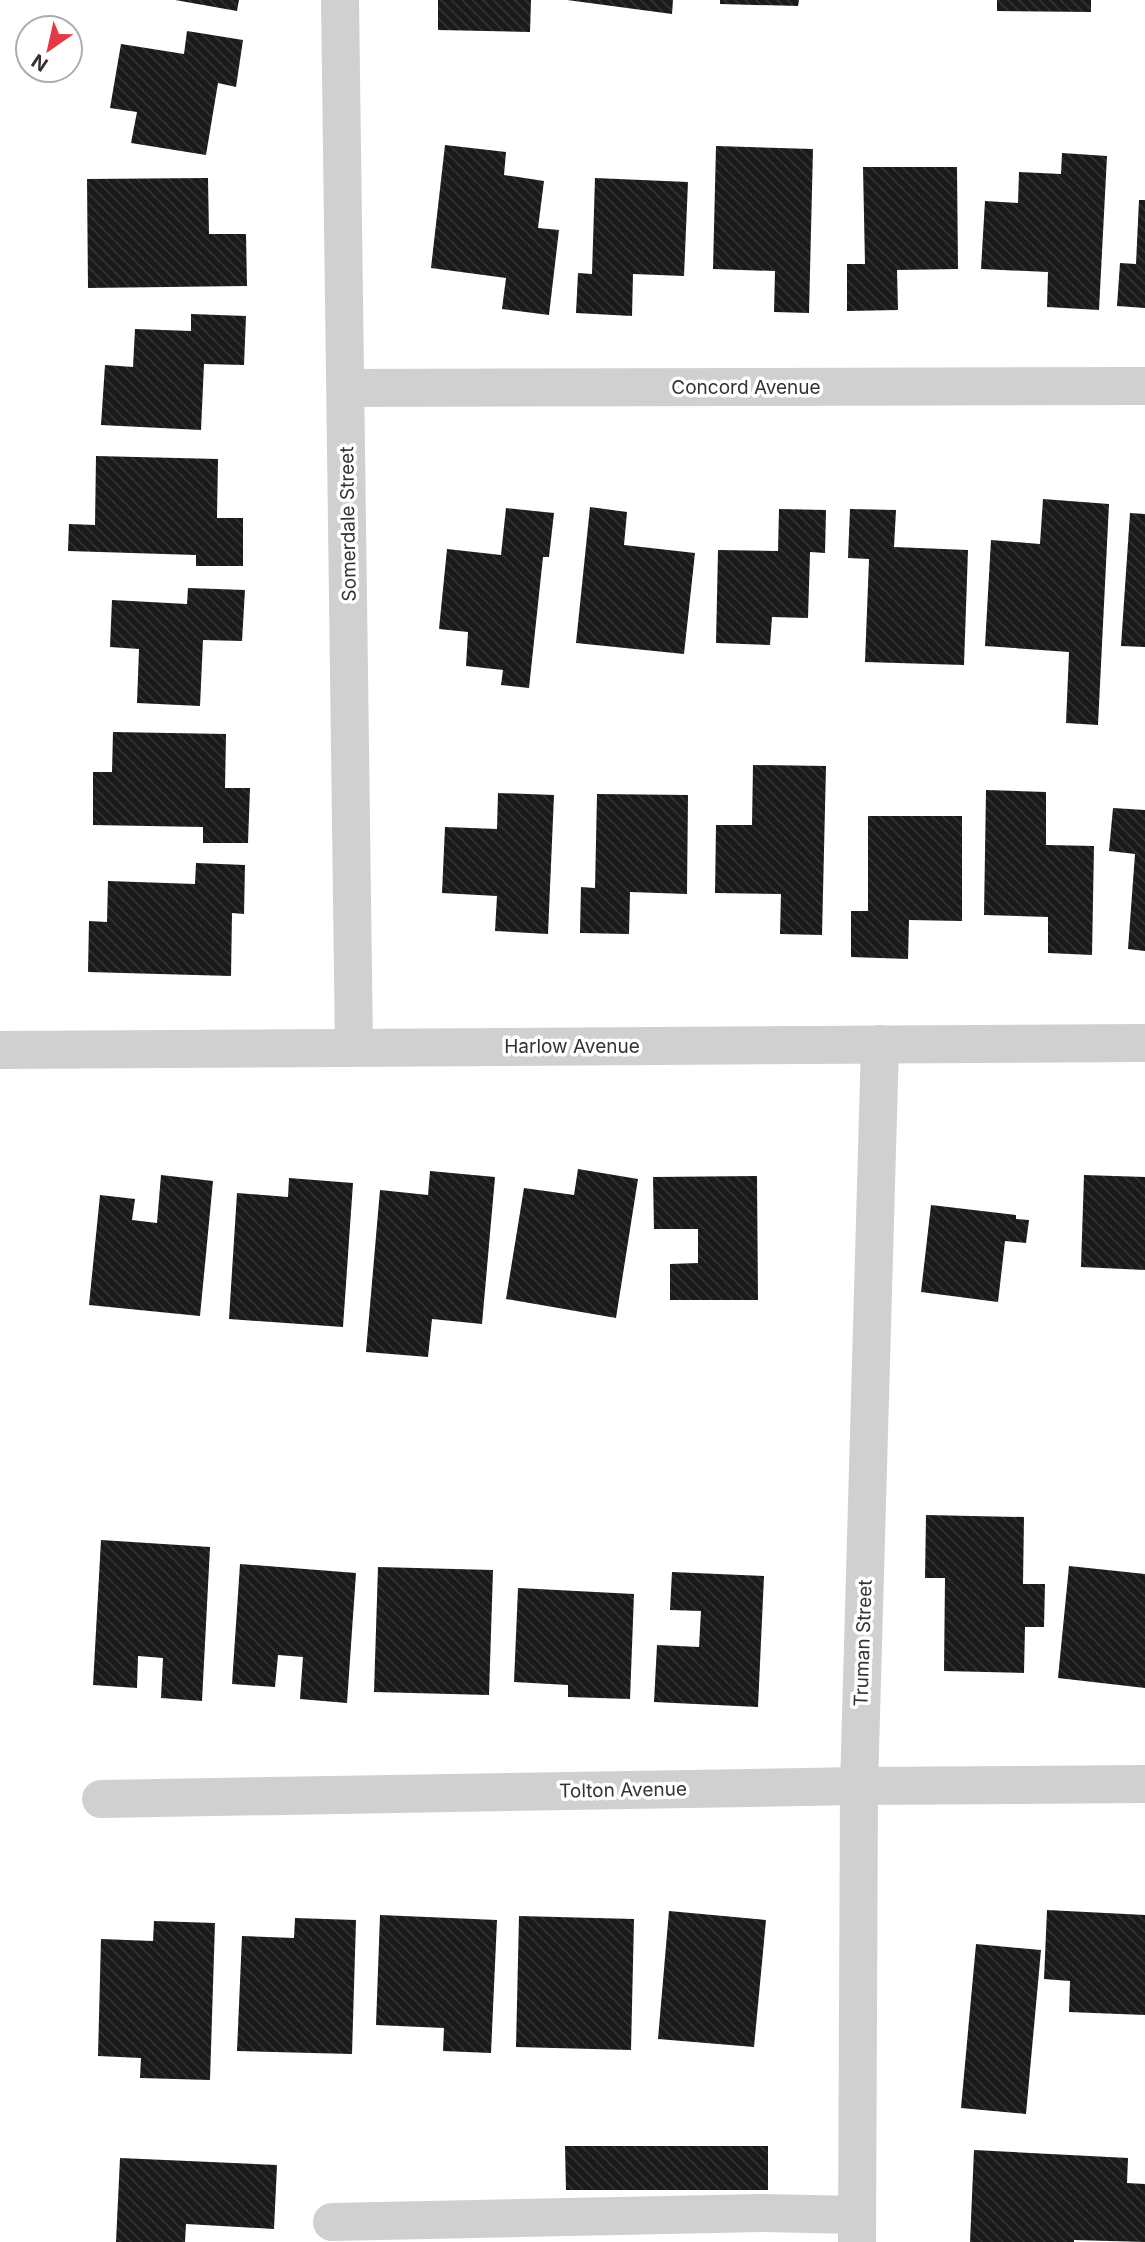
<svg xmlns="http://www.w3.org/2000/svg" width="1145" height="2242" font-family="Inter,sans-serif">
<defs>
<pattern id="building-back-hatch" width="6" height="6" patternUnits="userSpaceOnUse" patternTransform="scale(1.75)"><rect width="6" height="6" fill="#1a1a1a"/><path d="M-1 5l2 2M0 0l6 6M5-1l2 2" fill="none" stroke="#333"/></pattern>
</defs>
<rect width="100%" height="100%" fill="#fff"/>
<g fill="url(#building-back-hatch)">
<path d="M 175,0 L 239,0 L 237,11 Z"/>
<path d="M 438,0 L 531,0 L 530,32 L 438,30 Z"/>
<path d="M 567,0 L 673,0 L 672,14 Z"/>
<path d="M 720,0 L 799,0 L 798,6 L 720,4 Z"/>
<path d="M 997,0 L 1091,0 L 1091,12 L 997,11 Z"/>
<path d="M 187,31 L 243,40 L 236,87 L 218,83 L 206,155 L 131,143 L 137,112 L 110,108 L 121,44 L 184,54 Z"/>
<path d="M 445,145 L 506,152 L 504,175 L 544,181 L 538,228 L 559,230 L 549,315 L 502,309 L 506,278 L 431,268 Z"/>
<path d="M 716,146 L 813,149 L 809,313 L 774,312 L 775,271 L 713,269 Z"/>
<path d="M 1062,153 L 1107,156 L 1099,310 L 1047,307 L 1048,272 L 981,269 L 985,201 L 1018,203 L 1019,172 L 1061,174 Z"/>
<path d="M 863,167 L 957,167 L 958,269 L 897,270 L 898,310 L 847,311 L 847,264 L 865,264 Z"/>
<path d="M 208,178 L 209,234 L 246,234 L 247,286 L 88,288 L 87,179 Z"/>
<path d="M 595,178 L 688,182 L 684,276 L 633,274 L 632,316 L 576,313 L 578,273 L 592,274 Z"/>
<path d="M 1139,200 L 1145,200 L 1145,308 L 1117,306 L 1120,263 L 1136,264 Z"/>
<path d="M 191,314 L 246,316 L 244,365 L 204,364 L 201,430 L 101,425 L 105,365 L 133,367 L 135,329 L 191,331 Z"/>
<path d="M 96,456 L 218,459 L 217,518 L 243,518 L 243,566 L 196,566 L 196,555 L 68,551 L 69,524 L 95,525 Z"/>
<path d="M 1043,499 L 1109,504 L 1098,725 L 1066,723 L 1069,652 L 985,646 L 991,540 L 1040,544 Z"/>
<path d="M 590,507 L 627,512 L 624,545 L 695,553 L 684,654 L 576,643 Z"/>
<path d="M 506,508 L 554,513 L 549,557 L 543,557 L 529,688 L 501,685 L 503,670 L 466,666 L 468,632 L 439,629 L 447,549 L 501,555 Z"/>
<path d="M 779,509 L 826,510 L 825,553 L 810,552 L 808,618 L 772,617 L 770,645 L 716,643 L 718,550 L 778,551 Z"/>
<path d="M 850,509 L 896,510 L 894,547 L 968,550 L 964,665 L 865,662 L 869,559 L 848,558 Z"/>
<path d="M 1130,513 L 1145,514 L 1145,647 L 1121,646 Z"/>
<path d="M 188,588 L 245,590 L 242,641 L 203,640 L 200,706 L 137,703 L 139,649 L 110,647 L 112,600 L 187,604 Z"/>
<path d="M 113,732 L 226,734 L 225,788 L 250,788 L 248,843 L 203,843 L 203,827 L 93,825 L 93,772 L 112,772 Z"/>
<path d="M 753,765 L 826,766 L 822,935 L 780,934 L 781,894 L 715,893 L 716,825 L 752,825 Z"/>
<path d="M 986,790 L 1046,792 L 1046,845 L 1094,846 L 1092,955 L 1048,953 L 1048,917 L 984,915 Z"/>
<path d="M 498,793 L 554,795 L 548,934 L 495,931 L 497,896 L 442,893 L 445,827 L 497,829 Z"/>
<path d="M 597,794 L 688,795 L 687,894 L 630,892 L 629,934 L 580,933 L 581,887 L 595,888 Z"/>
<path d="M 1113,808 L 1145,810 L 1145,951 L 1128,949 L 1135,854 L 1109,851 Z"/>
<path d="M 868,816 L 962,816 L 962,921 L 909,920 L 908,959 L 851,957 L 851,911 L 868,911 Z"/>
<path d="M 196,863 L 245,865 L 244,914 L 232,913 L 231,976 L 88,972 L 89,921 L 107,922 L 108,881 L 195,884 Z"/>
<path d="M 578,1169 L 638,1179 L 616,1318 L 506,1299 L 524,1188 L 574,1195 Z"/>
<path d="M 430,1171 L 495,1177 L 482,1324 L 432,1319 L 428,1357 L 366,1352 L 380,1190 L 428,1195 Z"/>
<path d="M 161,1175 L 213,1181 L 200,1316 L 89,1305 L 100,1195 L 135,1199 L 132,1220 L 157,1223 Z"/>
<path d="M 1084,1175 L 1145,1177 L 1145,1270 L 1081,1267 Z"/>
<path d="M 757,1176 L 758,1300 L 670,1300 L 670,1264 L 698,1263 L 698,1229 L 654,1229 L 653,1177 Z"/>
<path d="M 289,1178 L 353,1183 L 343,1327 L 229,1319 L 237,1193 L 288,1197 Z"/>
<path d="M 931,1205 L 1016,1215 L 1016,1219 L 1029,1220 L 1026,1243 L 1005,1241 L 998,1302 L 921,1292 Z"/>
<path d="M 926,1515 L 1024,1517 L 1023,1584 L 1045,1584 L 1044,1627 L 1025,1627 L 1024,1673 L 944,1671 L 945,1578 L 925,1578 Z"/>
<path d="M 101,1540 L 210,1547 L 202,1701 L 161,1698 L 163,1658 L 138,1656 L 137,1688 L 93,1685 Z"/>
<path d="M 240,1564 L 356,1573 L 347,1703 L 300,1699 L 303,1657 L 278,1655 L 275,1687 L 232,1684 Z"/>
<path d="M 1069,1566 L 1145,1574 L 1145,1688 L 1058,1678 Z"/>
<path d="M 378,1567 L 493,1570 L 489,1695 L 374,1692 Z"/>
<path d="M 672,1572 L 764,1576 L 758,1707 L 654,1702 L 657,1645 L 699,1647 L 701,1611 L 670,1610 Z"/>
<path d="M 518,1588 L 634,1594 L 630,1699 L 568,1697 L 568,1685 L 514,1682 Z"/>
<path d="M 1047,1910 L 1145,1915 L 1145,2015 L 1069,2012 L 1070,1981 L 1044,1979 Z"/>
<path d="M 669,1911 L 766,1920 L 754,2047 L 658,2039 Z"/>
<path d="M 380,1915 L 497,1920 L 491,2053 L 443,2051 L 444,2028 L 376,2025 Z"/>
<path d="M 519,1916 L 634,1919 L 631,2050 L 516,2047 Z"/>
<path d="M 295,1918 L 356,1920 L 352,2054 L 237,2051 L 242,1936 L 294,1938 Z"/>
<path d="M 154,1921 L 215,1923 L 210,2080 L 140,2078 L 141,2058 L 98,2056 L 101,1939 L 153,1941 Z"/>
<path d="M 976,1944 L 1041,1950 L 1026,2114 L 961,2108 Z"/>
<path d="M 565,2146 L 768,2146 L 768,2190 L 566,2190 Z"/>
<path d="M 974,2150 L 1128,2158 L 1127,2183 L 1145,2184 L 1145,2242 L 1074,2240 L 1074,2242 L 970,2242 Z"/>
<path d="M 120,2158 L 277,2165 L 274,2229 L 186,2224 L 185,2242 L 116,2242 Z"/>
</g>
<g fill="none" stroke-linecap="round" stroke-linejoin="round">
<g stroke="#d0d0d0" stroke-width="38">
<path d="M 340,0 L 354,1047"/>
<path d="M 347,388 L 1145,386"/>
<path d="M 0,1050 L 1145,1043"/>
<path d="M 101,1799 L 859,1786 L 1145,1784"/>
<path d="M 332,2222 L 763,2213 L 857,2215"/>
<path d="M 857,2242 L 859,1786 L 880,1044"/>
</g>
</g>
<g text-anchor="middle" dominant-baseline="central" stroke-width="7" stroke-linejoin="round" paint-order="stroke">
<g font-size="19" fill="#333" stroke="#fff">
<text x="746" y="387">Concord Avenue</text>
<text transform="translate(348 524) rotate(-91)">Somerdale Street</text>
<text x="572" y="1046">Harlow Avenue</text>
<text transform="translate(863 1643) rotate(-88)">Truman Street</text>
<text transform="translate(623 1790) rotate(-1)">Tolton Avenue</text>
</g>
</g>
<g transform="translate(49 49) rotate(214)"><circle r="33" fill="#ffffff" stroke="#adadad" stroke-width="2"/>
<path d="M0-5L12 26L0 18L-12 26Z" fill="#e63946"/>
<text y="-10" font-size="19" font-weight="bold" text-anchor="middle" fill="#333333">N</text>
</g>
</svg>
